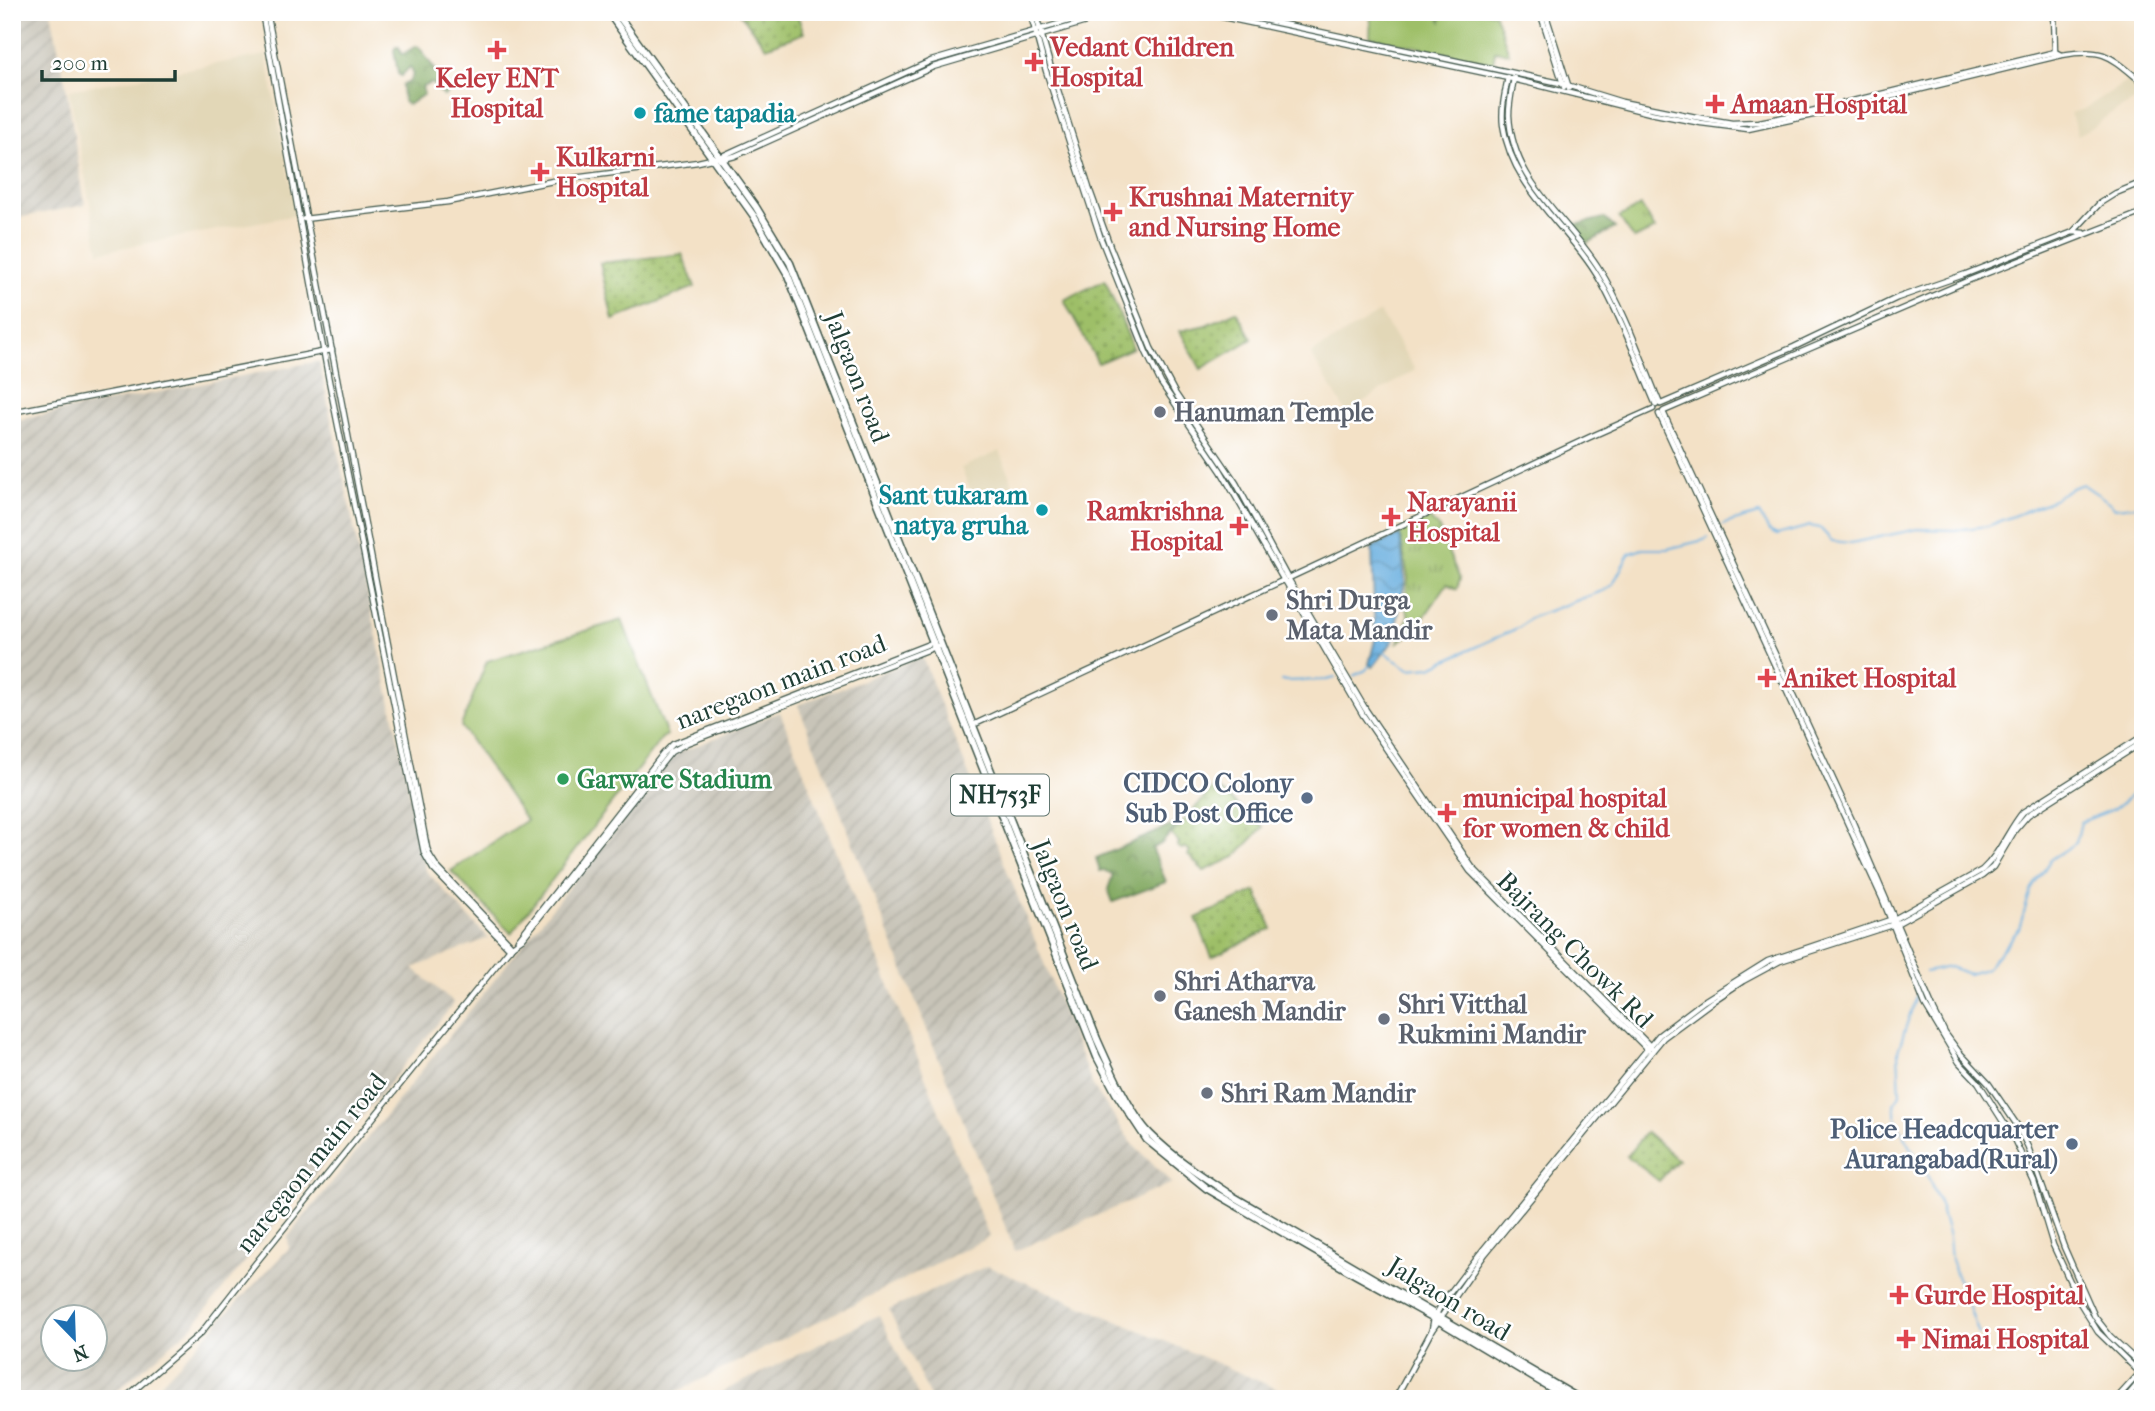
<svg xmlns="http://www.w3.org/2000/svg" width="2155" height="1411" font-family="'IM FELL French Canon',serif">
<defs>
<pattern id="industrial-furrows" width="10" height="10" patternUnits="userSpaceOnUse" patternTransform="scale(1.75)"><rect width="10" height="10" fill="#c8c4b8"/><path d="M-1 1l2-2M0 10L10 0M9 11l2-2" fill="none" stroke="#aba99f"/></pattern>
<pattern id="grass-tufts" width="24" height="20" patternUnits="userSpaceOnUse" patternTransform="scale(1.75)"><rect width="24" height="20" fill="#9ebf68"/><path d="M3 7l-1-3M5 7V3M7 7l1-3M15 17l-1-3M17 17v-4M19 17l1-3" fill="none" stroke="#809c56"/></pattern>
<pattern id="forest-crowns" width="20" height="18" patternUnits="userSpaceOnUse" patternTransform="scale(1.75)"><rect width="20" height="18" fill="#7ea65c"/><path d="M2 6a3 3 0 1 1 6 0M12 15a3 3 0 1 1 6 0" fill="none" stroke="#67884d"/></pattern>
<pattern id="park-dots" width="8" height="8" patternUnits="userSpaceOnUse" patternTransform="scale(1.75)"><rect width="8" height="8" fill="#9ebf68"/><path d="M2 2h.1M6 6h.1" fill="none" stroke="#809c56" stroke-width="1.8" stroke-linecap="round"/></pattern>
<pattern id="water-waves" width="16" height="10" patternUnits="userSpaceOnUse" patternTransform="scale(1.75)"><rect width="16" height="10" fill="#69afdf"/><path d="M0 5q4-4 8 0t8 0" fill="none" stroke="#5690b6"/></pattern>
</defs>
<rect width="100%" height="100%" fill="#fff"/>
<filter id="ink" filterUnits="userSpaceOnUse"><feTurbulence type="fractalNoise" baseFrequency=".0143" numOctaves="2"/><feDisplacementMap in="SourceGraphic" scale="14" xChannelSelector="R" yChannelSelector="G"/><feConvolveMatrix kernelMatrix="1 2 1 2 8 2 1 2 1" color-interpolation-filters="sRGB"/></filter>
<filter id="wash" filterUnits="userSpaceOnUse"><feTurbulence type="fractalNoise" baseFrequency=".00686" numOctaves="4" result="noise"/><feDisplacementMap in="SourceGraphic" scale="28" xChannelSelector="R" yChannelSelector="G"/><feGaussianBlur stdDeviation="1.57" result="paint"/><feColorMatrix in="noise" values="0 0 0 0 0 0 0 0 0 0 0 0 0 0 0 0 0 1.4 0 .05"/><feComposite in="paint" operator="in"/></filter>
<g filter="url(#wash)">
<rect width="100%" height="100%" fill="#f3e1c6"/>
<g fill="#e2d7b7">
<path d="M 266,55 L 296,215 L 99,252 L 69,90 Z"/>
<path d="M 2129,80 L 2139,86 L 2143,97 L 2108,115 L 2095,126 L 2078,135 L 2070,113 L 2084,109 Z"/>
<path d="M 1380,312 L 1415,370 L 1346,412 L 1311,354 Z"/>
<path d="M 1000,451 L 1013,485 L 975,502 L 961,468 Z"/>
</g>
<g fill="url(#industrial-furrows)" fill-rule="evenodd">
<path d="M 12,12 L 51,12 L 67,91 L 85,205 L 12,219 Z"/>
<path d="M 319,361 L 426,871 L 488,938 L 413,968 L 454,1003 L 193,1326 L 107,1399 L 12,1399 L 12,421 ZM 52,1316 L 94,1316 L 94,1358 L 52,1358 Z"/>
<path d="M 922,657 L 1093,1086 L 1133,1145 L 1172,1183 L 1015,1251 L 798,705 Z"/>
<path d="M 780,712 L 989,1237 L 662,1399 L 146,1399 L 289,1248 L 288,1237 L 676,754 Z"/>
<path d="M 987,1266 L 1299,1398 L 1299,1399 L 931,1399 L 889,1310 Z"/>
<path d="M 879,1315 L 920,1399 L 708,1399 Z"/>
</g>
<g fill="url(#grass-tufts)" stroke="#5e7e4e" stroke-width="2">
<path d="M 1641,206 L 1655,229 L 1634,239 L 1619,217 Z"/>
<path d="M 1429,518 L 1440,530 L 1442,538 L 1460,579 L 1457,589 L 1447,584 L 1414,632 L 1398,642 L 1409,616 L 1405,606 L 1408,578 L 1399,530 Z"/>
</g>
<g fill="url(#forest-crowns)" stroke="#4e7248" stroke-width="2">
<path d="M 416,46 L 419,47 L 450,91 L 444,96 L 432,83 L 422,87 L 424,94 L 408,105 L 403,101 L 402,85 C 410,83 414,79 412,70 L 410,67 L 401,76 L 398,74 L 394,50 L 396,47 L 399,47 L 401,54 L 403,54 Z"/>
<path d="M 1604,218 L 1615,228 L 1586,244 L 1571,226 Z"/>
<path d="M 1180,822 L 1161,844 L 1152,848 L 1166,882 L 1113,902 L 1108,889 L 1113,875 L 1104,870 L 1100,871 L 1096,858 Z"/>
</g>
<g fill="url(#park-dots)" stroke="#5e7e4e" stroke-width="2">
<path d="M 739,12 L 796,12 L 804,33 L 766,47 Z"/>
<path d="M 682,254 L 695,287 L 613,320 L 600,263 Z"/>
<path d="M 1105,280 L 1133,348 L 1098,363 L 1064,300 Z"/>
<path d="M 1236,311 L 1252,339 L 1201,369 L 1180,331 L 1206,325 Z"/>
<path d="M 1215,786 L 1263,827 L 1235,857 L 1204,871 L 1188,855 L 1190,851 L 1185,847 L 1182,849 L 1177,846 L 1179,842 L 1171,835 Z"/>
<path d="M 1256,891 L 1272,929 L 1212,957 L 1196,918 Z"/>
<path d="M 1646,1132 L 1678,1160 L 1659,1181 L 1627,1156 Z"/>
</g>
<g fill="#9ebf68" stroke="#5e7e4e" stroke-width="2">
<path d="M 1382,12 L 1392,12 L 1392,14 L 1437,14 L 1441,21 L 1442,12 L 1494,12 L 1509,53 L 1495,51 L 1493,63 L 1370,37 L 1371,13 Z"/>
<path d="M 622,620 L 667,735 L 662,738 L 511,933 L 451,871 L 526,820 L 461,726 L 487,661 Z"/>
</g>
<path fill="url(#water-waves)" stroke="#44768a" stroke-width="2" d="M 1400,535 L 1405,581 L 1393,641 L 1373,667 L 1369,664 L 1375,640 L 1372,547 Z"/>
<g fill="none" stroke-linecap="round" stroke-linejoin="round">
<g stroke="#69afdf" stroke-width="2">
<path d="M 1722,526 L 1727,523 L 1759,514 L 1769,531 L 1777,535 L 1810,526 L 1820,528 L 1832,541 L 1851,543 L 1918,529 L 1955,530 L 1988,526 L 2048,502 L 2071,488 L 2083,484 C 2094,493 2106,498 2115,508 L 2143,505"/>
<path d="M 1383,651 L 1393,658"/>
<path d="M 1395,660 L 1409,669 L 1431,667 L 1520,627 L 1530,618 L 1605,590 L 1613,584 L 1629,554 L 1642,549 L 1667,549 L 1704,540 L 1708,538"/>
<path d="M 1353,676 L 1366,670 L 1369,666"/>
<path d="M 1281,681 L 1327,680 L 1335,678"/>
<path d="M 1925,972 L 1950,967 L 1968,974 L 1986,969 L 2019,929 L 2031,890 L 2051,859 L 2076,843 L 2081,822 L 2114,809 L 2143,786"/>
<path d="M 1917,993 L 1898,1051 L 1900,1095 L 1894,1104 L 1897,1123 L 1927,1175 L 1940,1205 L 1949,1237 L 1951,1260 L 1979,1334"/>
</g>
</g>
</g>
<g filter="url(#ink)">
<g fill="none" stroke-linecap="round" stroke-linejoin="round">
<g stroke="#3f564a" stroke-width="7">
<g id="tertiary">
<path d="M 262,12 L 329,381 L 424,853 L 433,869 L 510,949"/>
<path d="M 267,12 L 427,848 L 430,856 L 437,867 L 512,946"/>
<path d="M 1030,12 L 1046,71 L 1101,239 L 1146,352 L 1161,383 L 1221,471 L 1283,579"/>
<path d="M 1035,12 L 1051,68 L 1089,188 L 1110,246 L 1151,348 L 1175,393 L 1236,483 L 1287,577"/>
<path d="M 1199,12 L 1513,79 L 1650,113 L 1701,123 L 1748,129 L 1827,112 L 2062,55 C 2105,47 2111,57 2143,83"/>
<path d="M 1226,12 L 1509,72 L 1560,83 L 1622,102 L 1696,117 L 1732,123 L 1759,122 L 1799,114 L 2055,52 L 2061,55"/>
<path d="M 1540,12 L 1564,87"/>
<path d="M 1545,12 L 1569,88"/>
<path d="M 2054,12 L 2055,53"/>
<path d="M 1508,77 C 1505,93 1501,109 1503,125 C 1512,190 1571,228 1601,282 C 1623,321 1638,364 1656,405"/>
<path d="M 1514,78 C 1512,90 1509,103 1509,115 C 1512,183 1568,217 1600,270 C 1624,309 1642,361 1660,404"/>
<path d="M 720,160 L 735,156 L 933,67 L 1120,12"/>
<path d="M 304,219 L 448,202 L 558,180 L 698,162 L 720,157 L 931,61 L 1100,12"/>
<path d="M 2074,231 L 2100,203 L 2116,193 L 2143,182"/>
<path d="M 1661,404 L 1794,347 L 1897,298 L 1966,274 L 2073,232 L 2084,233"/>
<path d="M 1664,411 L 1967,281 L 2143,212"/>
<path d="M 12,412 L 332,350"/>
<path d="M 1663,412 L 1851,818 L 1934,1011 L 1945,1033 L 1959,1052 L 1989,1084 L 2017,1125 L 2028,1147 L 2064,1247 L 2095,1317 L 2110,1336 L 2140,1364"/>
<path d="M 1659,414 L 1882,898 L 1925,1005 L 1959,1062 L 1978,1082 L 2014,1139 L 2034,1182 L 2053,1245 L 2080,1303 L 2098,1332 L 2136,1369"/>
<path d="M 1289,578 L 1590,437 L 1653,409"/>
<path d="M 1289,580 L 1366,710 L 1472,867 L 1651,1047"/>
<path d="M 1286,582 L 1363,715 L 1470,871 L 1648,1050"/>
<path d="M 973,725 L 1284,580"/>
<path d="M 518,940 L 663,754 L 673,744 L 934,642"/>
<path d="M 1432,1329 L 1434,1318 L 1443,1302 L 1478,1256 L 1659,1035 L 1704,1001 L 1768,961 L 1896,918 L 1982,870 C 2000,854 2008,830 2023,812 L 2143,736"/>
<path d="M 124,1399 L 201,1333 L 255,1264 L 512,946 L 522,939 L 671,752 L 687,743 L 938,646"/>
<path d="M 1395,1399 L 1432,1330 L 1485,1254 L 1663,1038 L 1713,1001 L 1743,981 L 1780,961 L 1898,923 L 1982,876 L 1993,867 L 2015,830 L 2028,815 L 2143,742"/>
<path d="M 2116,1399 L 2137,1376"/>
<path d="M 2125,1399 L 2142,1379"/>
</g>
</g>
<g stroke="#3f564a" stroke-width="9">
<g id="trunk">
<path d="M 608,12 L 753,215 L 787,273 L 1097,1057 L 1116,1093 L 1147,1140 L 1206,1188 L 1356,1275 L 1434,1318 L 1569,1399"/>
<path d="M 616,12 L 756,207 L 790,263 L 1097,1039 C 1109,1066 1130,1114 1150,1134 C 1173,1157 1202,1176 1229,1194 L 1580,1399"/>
</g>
</g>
<use href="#tertiary" stroke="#fff" stroke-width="4.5"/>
<use href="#trunk" stroke="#fff" stroke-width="6"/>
</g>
</g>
<g fill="#e0444e" stroke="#fff" stroke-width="2.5">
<path d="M493.5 39.5h7v7h7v7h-7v7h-7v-7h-7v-7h7z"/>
<path d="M1030.5 51.5h7v7h7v7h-7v7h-7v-7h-7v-7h7z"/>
<path d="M1711.5 93.5h7v7h7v7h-7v7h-7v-7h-7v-7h7z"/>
<path d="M536.5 161.5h7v7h7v7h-7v7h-7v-7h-7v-7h7z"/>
<path d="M1109.5 201.5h7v7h7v7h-7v7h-7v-7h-7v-7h7z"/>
<path d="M1387.5 506.5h7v7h7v7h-7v7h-7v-7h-7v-7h7z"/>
<path d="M1235.5 515.5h7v7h7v7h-7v7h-7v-7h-7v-7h7z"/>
<path d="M1763.5 667.5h7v7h7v7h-7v7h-7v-7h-7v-7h7z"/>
<path d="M1443.5 802.5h7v7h7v7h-7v7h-7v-7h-7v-7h7z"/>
<path d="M1895.5 1284.5h7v7h7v7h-7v7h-7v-7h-7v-7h7z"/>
<path d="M1902.5 1328.5h7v7h7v7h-7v7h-7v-7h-7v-7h7z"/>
</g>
<g fill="#0f9aa8" stroke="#fff" stroke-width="2.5">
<circle cx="640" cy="113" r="7"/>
<circle cx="1042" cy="510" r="7"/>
</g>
<g fill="#6b7280" stroke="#fff" stroke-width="2.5">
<circle cx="1160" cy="412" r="7"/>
<circle cx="1272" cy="615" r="7"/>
<circle cx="1160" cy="996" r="7"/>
<circle cx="1384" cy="1019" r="7"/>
<circle cx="1207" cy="1093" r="7"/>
</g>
<circle fill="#2e9e5b" stroke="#fff" stroke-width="2.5" cx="563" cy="779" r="7"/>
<g fill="#5c6f8a" stroke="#fff" stroke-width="2.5">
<circle cx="1307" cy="798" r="7"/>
<circle cx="2072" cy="1144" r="7"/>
</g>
<g text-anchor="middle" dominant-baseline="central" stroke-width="5" stroke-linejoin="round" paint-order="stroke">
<rect fill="#fff" stroke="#627771" stroke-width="2" x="951" y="774.5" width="98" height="41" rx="5"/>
<g font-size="24" font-weight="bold" fill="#1f3d34">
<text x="1000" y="795">NH753F</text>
</g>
<g font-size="26" font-weight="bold" fill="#be3a42" stroke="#fff" text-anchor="start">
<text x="1050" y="47">Vedant Children<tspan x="1050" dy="30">Hospital</tspan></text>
<text x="497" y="78" text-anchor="middle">Keley ENT<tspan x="497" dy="30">Hospital</tspan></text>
<text x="1731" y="104">Amaan Hospital</text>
<text x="556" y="157">Kulkarni<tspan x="556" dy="30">Hospital</tspan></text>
<text x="1129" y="197">Krushnai Maternity<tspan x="1129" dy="30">and Nursing Home</tspan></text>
<text x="1407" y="502">Narayanii<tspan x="1407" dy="30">Hospital</tspan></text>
<text x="1223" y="511" text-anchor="end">Ramkrishna<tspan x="1223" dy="30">Hospital</tspan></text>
<text x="1783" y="678">Aniket Hospital</text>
<text x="1463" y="798">municipal hospital<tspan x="1463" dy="30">for women &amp; child</tspan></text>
<text x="1915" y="1295">Gurde Hospital</text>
<text x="1922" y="1339">Nimai Hospital</text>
</g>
<g font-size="26" font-weight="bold" fill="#0d838f" stroke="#fff" text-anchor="start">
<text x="654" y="113">fame tapadia</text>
<text x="1028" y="495" text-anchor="end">Sant tukaram<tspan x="1028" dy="30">natya gruha</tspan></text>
</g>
<g font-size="26" fill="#1f3d34" stroke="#fff">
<text transform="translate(857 377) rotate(69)">Jalgaon road</text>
<text transform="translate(781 682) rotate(-21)">naregaon main road</text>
<text transform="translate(1065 905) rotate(68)">Jalgaon road</text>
<text transform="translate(1575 950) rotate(45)">Bajrang Chowk Rd</text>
<text transform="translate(311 1163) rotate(-51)">naregaon main road</text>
<text transform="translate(1449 1299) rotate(31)">Jalgaon road</text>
</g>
<g font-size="26" font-weight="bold" fill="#5b616d" stroke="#fff" text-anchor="start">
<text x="1174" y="412">Hanuman Temple</text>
<text x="1286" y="600">Shri Durga<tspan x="1286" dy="30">Mata Mandir</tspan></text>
<text x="1174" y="981">Shri Atharva<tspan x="1174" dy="30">Ganesh Mandir</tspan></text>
<text x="1398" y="1004">Shri Vitthal<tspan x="1398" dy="30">Rukmini Mandir</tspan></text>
<text x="1221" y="1093">Shri Ram Mandir</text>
</g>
<g font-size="26" font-weight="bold" fill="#27864d" stroke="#fff" text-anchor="start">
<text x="577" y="779">Garware Stadium</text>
</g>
<g font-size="26" font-weight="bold" fill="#4e5e75" stroke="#fff" text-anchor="end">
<text x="1293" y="783">CIDCO Colony<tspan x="1293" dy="30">Sub Post Office</tspan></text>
<text x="2058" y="1129">Police Headcquarter<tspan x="2058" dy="30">Aurangabad(Rural)</tspan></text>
</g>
</g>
<rect width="2155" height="1411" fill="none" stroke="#fff" stroke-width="42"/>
<g transform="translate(74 1338) rotate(157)"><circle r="33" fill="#ffffff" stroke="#a5b1ae" stroke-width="2"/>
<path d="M0-5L12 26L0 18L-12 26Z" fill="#1f6fb2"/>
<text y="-10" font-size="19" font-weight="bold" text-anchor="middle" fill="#1f3d34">N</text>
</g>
<path d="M42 70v10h133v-10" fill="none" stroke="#1f3d34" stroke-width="3.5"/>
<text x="52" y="70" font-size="21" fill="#1f3d34" stroke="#ffffff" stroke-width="5" paint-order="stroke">200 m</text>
</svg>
